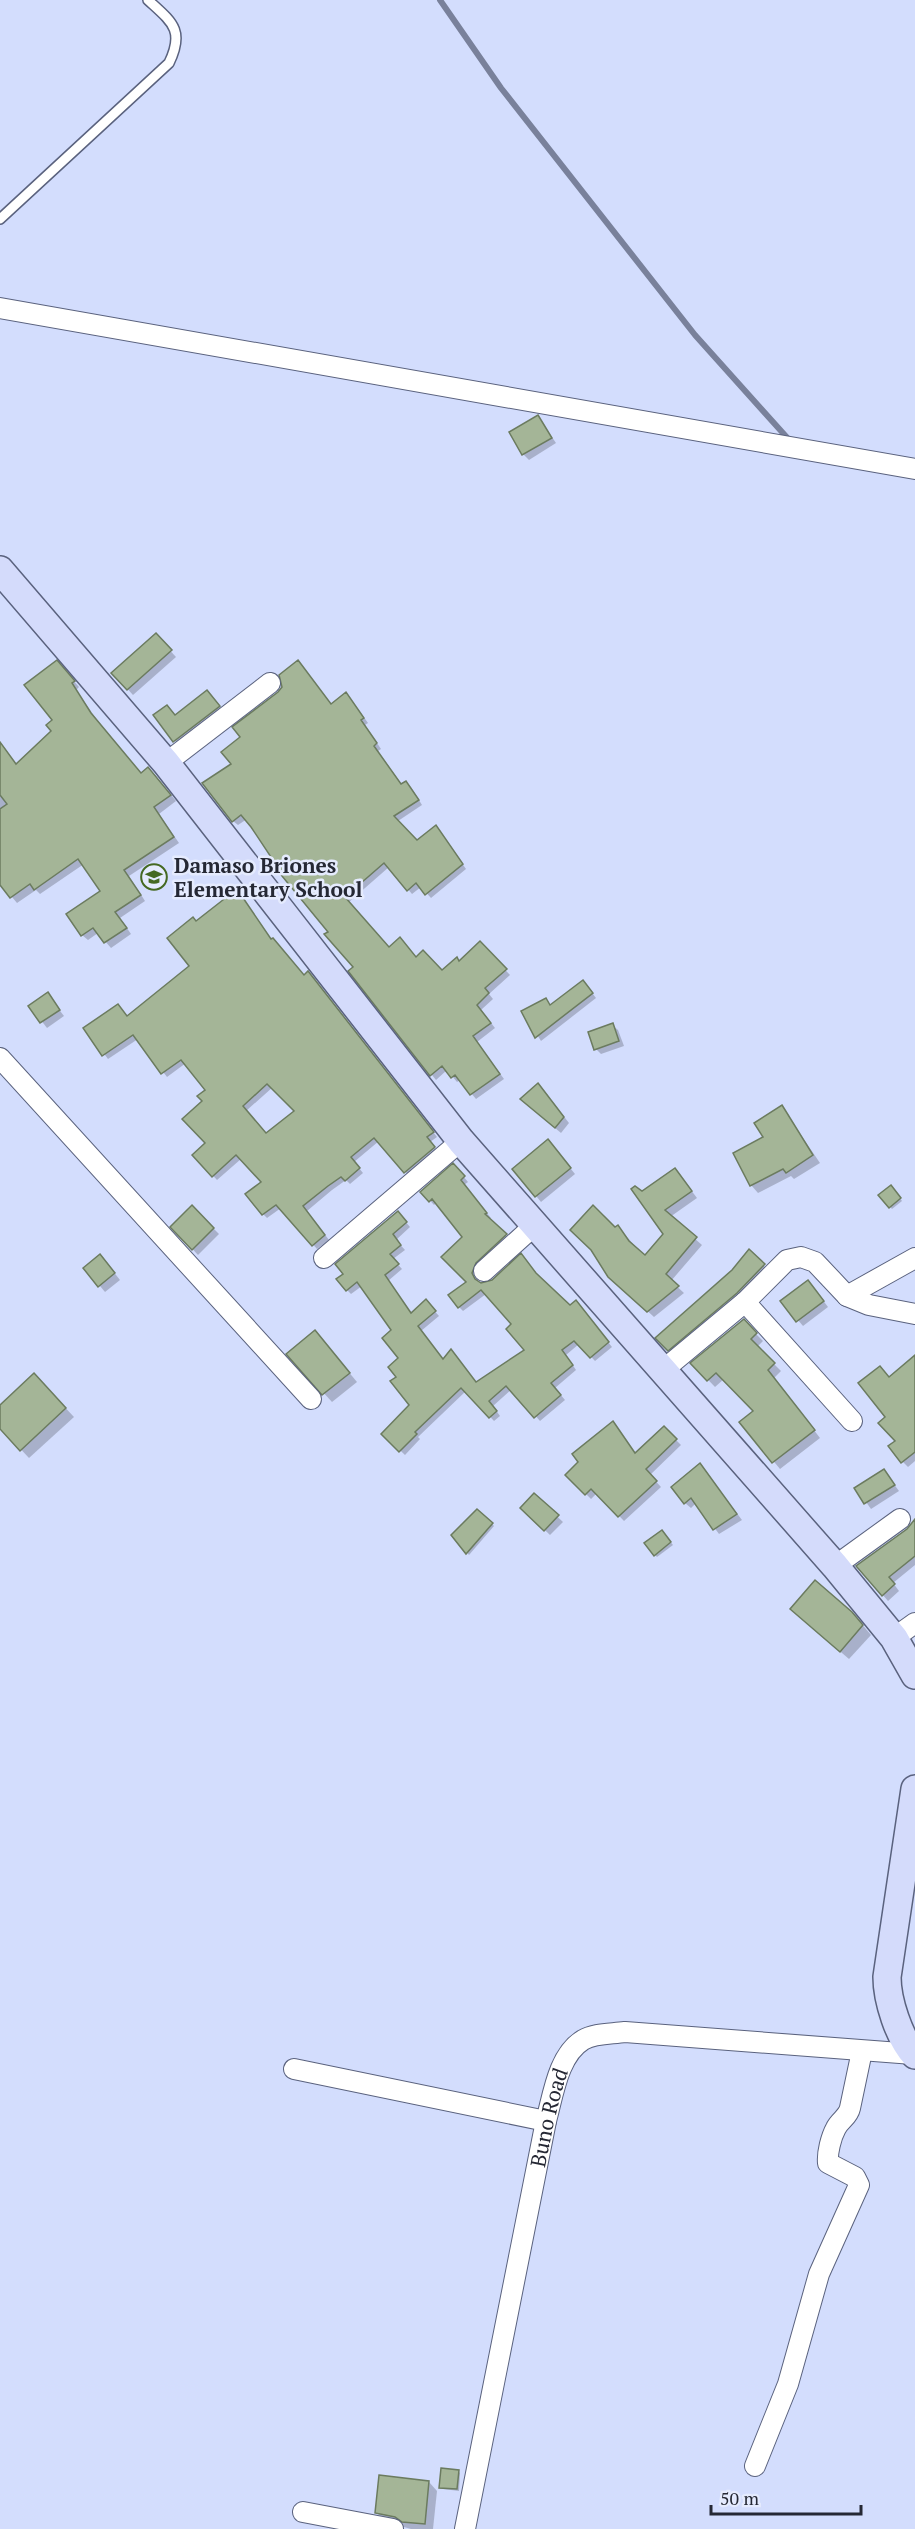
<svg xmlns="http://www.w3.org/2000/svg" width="915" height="2529" font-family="'PT Serif',serif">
<rect width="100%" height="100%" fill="#d3ddfd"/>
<g fill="#0003" fill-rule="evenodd">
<path d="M 538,417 L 556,443 L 529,460 L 523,454 Z"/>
<path d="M 156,635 L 176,657 L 133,695 L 113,673 Z"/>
<path d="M 62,668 L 79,687 L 76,690 L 97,720 L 141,774 L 154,774 L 176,801 L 159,814 L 179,843 L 129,876 L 145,901 L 120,918 L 131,934 L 111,948 L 98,933 L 88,940 L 82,935 L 102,891 L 84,864 L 40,894 L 36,890 L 17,903 L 2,885 L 0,887 L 0,747 L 16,766 L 53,732 Z"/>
<path d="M 212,697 L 224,712 L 180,747 L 155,716 L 176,716 Z"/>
<path d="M 351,699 L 368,723 L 365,725 L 381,749 L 378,751 L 402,785 L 406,783 L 411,787 L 422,805 L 398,821 L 417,842 L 440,832 L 466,869 L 431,898 L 421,887 L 412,894 L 389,867 L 349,902 L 389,949 L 417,959 L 442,972 L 460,962 L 480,943 L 510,975 L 489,994 L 493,999 L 481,1010 L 495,1028 L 477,1042 L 504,1079 L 476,1099 L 460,1080 L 457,1082 L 447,1070 L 436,1080 L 432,1075 L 350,971 L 355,967 L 247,819 L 238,825 L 233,821 L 332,706 Z"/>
<path d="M 241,896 L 272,941 L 304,976 L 312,977 L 437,1137 L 430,1142 L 438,1152 L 410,1177 L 379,1141 L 354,1162 L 363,1173 L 350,1184 L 346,1180 L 332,1190 L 307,1211 L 329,1240 L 317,1249 L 281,1208 L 267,1218 L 263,1214 L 263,1183 L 241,1159 L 217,1180 L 194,1155 L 208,1143 L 204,1101 L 207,1090 L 186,1063 L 167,1077 L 138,1039 L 108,1059 L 85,1028 L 127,1017 L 191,966 L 197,923 ZM 273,1087 L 296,1111 L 267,1135 L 246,1111 Z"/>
<path d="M 587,986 L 596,998 L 541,1041 L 523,1012 L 546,1000 L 551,1006 Z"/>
<path d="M 47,994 L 64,1016 L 47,1028 L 30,1006 Z"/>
<path d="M 612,1025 L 618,1030 L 624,1046 L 601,1054 L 596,1049 Z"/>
<path d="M 543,1090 L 569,1123 L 561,1133 L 528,1105 Z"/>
<path d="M 782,1107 L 820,1163 L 794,1179 L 791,1176 L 758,1193 L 751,1185 L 765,1138 Z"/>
<path d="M 553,1147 L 575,1174 L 541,1202 L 514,1169 Z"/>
<path d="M 675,1169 L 697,1198 L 670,1217 L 702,1245 L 671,1281 L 684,1293 L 654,1317 L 617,1283 L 615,1229 L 618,1227 L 645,1257 L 665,1234 L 642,1193 Z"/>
<path d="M 458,1170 L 468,1182 L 464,1185 L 491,1218 L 489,1219 L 510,1240 L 480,1267 L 476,1278 L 478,1282 L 539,1278 L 570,1306 L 580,1307 L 612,1347 L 595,1361 L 579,1344 L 566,1355 L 576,1370 L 555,1388 L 565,1400 L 540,1421 L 512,1389 L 493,1406 L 500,1416 L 494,1421 L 466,1391 L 418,1437 L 420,1439 L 405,1455 L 383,1434 L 411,1405 L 398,1377 L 400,1358 L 393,1330 L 362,1286 L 351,1294 L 347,1290 L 345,1274 L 398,1213 L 410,1227 L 396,1240 L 405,1250 L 393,1259 L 402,1269 L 388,1281 L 412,1314 L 430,1306 L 439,1316 L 421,1331 L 444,1361 L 476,1384 L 526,1351 L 513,1324 L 486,1294 L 463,1311 L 459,1307 L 468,1282 L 464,1237 L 437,1202 L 434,1205 L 422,1192 Z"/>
<path d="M 893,1189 L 902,1201 L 892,1209 L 880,1195 Z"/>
<path d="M 192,1207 L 219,1234 L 198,1255 L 172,1227 Z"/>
<path d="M 749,1251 L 769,1271 L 674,1355 L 657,1338 L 733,1271 Z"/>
<path d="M 105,1261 L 120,1280 L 105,1292 L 85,1268 Z"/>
<path d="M 813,1287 L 828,1307 L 803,1326 L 782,1301 Z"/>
<path d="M 743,1321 L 763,1341 L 757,1347 L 781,1371 L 774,1378 L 820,1438 L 780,1469 L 741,1422 L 755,1411 L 724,1379 L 715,1387 L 692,1363 Z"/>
<path d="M 323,1341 L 357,1382 L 332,1402 L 288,1354 Z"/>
<path d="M 915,1357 L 915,1461 L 908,1467 L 903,1462 L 887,1417 L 890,1379 Z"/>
<path d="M 43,1384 L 74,1417 L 29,1458 L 0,1427 L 0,1407 Z"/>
<path d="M 664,1428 L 681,1445 L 650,1475 L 661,1487 L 624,1521 L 597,1493 L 591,1499 L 567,1475 L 636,1455 Z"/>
<path d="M 705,1471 L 742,1520 L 719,1534 L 696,1503 L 691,1508 L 685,1503 Z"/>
<path d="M 884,1471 L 899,1491 L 871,1509 L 856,1488 Z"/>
<path d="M 534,1495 L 563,1522 L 550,1535 L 522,1508 Z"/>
<path d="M 478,1511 L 494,1526 L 469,1555 L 453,1535 Z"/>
<path d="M 915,1522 L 915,1565 L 893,1583 L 899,1591 L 888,1601 L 858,1566 Z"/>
<path d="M 664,1534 L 673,1545 L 657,1557 L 655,1555 Z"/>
<path d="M 800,1617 L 860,1622 L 871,1635 L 849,1659 Z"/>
<path d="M 458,2471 L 460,2473 L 459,2491 L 443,2489 L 441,2487 Z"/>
<path d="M 429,2482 L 437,2491 L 433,2529 L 411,2529 L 386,2522 L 377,2513 Z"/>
</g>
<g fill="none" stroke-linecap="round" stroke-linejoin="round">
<path stroke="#79819b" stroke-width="6" d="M 440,0 L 501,88 L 695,335 L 791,442"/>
</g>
<g fill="#a4b597" stroke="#6b7b5f" stroke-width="1.5" fill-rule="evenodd">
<path d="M 538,415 L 552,438 L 522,455 L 509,432 Z"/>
<path d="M 156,633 L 172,650 L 127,690 L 111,673 Z"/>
<path d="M 57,660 L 75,681 L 72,683 L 91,713 L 141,773 L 148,767 L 171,795 L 154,807 L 174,837 L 124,870 L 141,895 L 115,912 L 127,928 L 104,943 L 93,928 L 81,936 L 66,914 L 100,891 L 78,859 L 34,890 L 30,884 L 10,898 L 0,885 L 0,809 L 7,804 L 0,795 L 0,742 L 16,764 L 51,731 L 46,725 L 52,720 L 24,685 Z"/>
<path d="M 298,660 L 331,704 L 346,692 L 364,718 L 361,720 L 377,743 L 374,746 L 401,784 L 406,781 L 419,800 L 394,816 L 417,840 L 436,825 L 463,864 L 425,895 L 416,883 L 407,891 L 384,863 L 345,897 L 389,947 L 400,937 L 416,957 L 423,950 L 442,970 L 457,957 L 459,961 L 480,941 L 507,969 L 485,988 L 489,993 L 477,1005 L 491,1023 L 473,1036 L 500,1074 L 470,1095 L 455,1075 L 451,1078 L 442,1066 L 430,1076 L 348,971 L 353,967 L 324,934 L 328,932 L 268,859 L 271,857 L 251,827 L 241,815 L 232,822 L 202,783 L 231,764 L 221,752 L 240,737 L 232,727 L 278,692 L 282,687 L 279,675 Z"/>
<path d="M 207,690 L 220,706 L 173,742 L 153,715 L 167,705 L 175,715 Z"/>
<path d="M 237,889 L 271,939 L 273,938 L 304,975 L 308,971 L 434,1132 L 427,1137 L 435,1147 L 404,1173 L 374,1138 L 351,1157 L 360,1168 L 345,1181 L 341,1177 L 328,1186 L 303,1206 L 325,1235 L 312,1246 L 276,1205 L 262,1215 L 245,1194 L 261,1182 L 236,1155 L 212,1177 L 192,1155 L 205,1143 L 182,1119 L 202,1101 L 197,1096 L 205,1090 L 181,1060 L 161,1074 L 133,1035 L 102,1056 L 83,1028 L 118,1004 L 127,1016 L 189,966 L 167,938 L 193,917 L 196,921 ZM 267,1084 L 294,1111 L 266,1133 L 243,1106 Z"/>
<path d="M 583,980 L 593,993 L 535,1038 L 521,1011 L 546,998 L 550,1005 Z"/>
<path d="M 48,992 L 60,1010 L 40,1023 L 28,1006 Z"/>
<path d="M 613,1023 L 619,1041 L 594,1050 L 588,1032 Z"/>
<path d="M 538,1083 L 564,1117 L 555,1128 L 520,1099 Z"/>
<path d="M 782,1105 L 813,1155 L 786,1173 L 783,1169 L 750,1186 L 733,1153 L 763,1137 L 754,1123 Z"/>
<path d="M 548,1139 L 571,1168 L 535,1197 L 512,1169 Z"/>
<path d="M 453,1163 L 465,1176 L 461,1180 L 487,1213 L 485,1214 L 507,1234 L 476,1263 L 472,1273 L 475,1279 L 481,1283 L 492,1280 L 521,1253 L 536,1273 L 570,1305 L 576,1300 L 609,1342 L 590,1358 L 574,1341 L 562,1350 L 573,1365 L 551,1383 L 561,1395 L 534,1418 L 506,1386 L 489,1401 L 497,1411 L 489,1418 L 461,1388 L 415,1432 L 417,1434 L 399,1452 L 381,1434 L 409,1405 L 390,1381 L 396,1377 L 388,1367 L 398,1358 L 382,1338 L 391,1330 L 357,1282 L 346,1291 L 336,1279 L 343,1274 L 335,1264 L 398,1211 L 407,1222 L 393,1234 L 401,1245 L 390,1254 L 399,1264 L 385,1275 L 411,1313 L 426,1299 L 436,1311 L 418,1326 L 443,1359 L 451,1349 L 476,1382 L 524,1350 L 506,1329 L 511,1324 L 481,1290 L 458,1308 L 448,1295 L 466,1282 L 441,1257 L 462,1237 L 432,1199 L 429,1202 L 420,1192 Z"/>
<path d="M 675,1168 L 692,1191 L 665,1210 L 697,1237 L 666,1274 L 679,1286 L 647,1312 L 608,1277 L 591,1250 L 570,1230 L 593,1205 L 615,1227 L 618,1225 L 629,1241 L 645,1255 L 663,1234 L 631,1189 L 635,1186 L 642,1191 Z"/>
<path d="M 891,1185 L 901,1198 L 889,1208 L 878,1195 Z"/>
<path d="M 192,1205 L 214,1228 L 192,1250 L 170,1227 Z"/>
<path d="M 749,1249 L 765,1264 L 737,1293 L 668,1351 L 655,1338 L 732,1270 Z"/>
<path d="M 100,1254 L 115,1273 L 98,1287 L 83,1268 Z"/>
<path d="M 808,1280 L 824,1301 L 796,1322 L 780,1301 Z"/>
<path d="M 744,1319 L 757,1333 L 751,1339 L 775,1363 L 768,1370 L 815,1430 L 772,1463 L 739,1422 L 753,1411 L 716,1373 L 707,1381 L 690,1363 Z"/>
<path d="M 315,1330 L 350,1373 L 322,1395 L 286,1354 Z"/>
<path d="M 915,1355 L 915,1452 L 901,1463 L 888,1446 L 895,1441 L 878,1423 L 885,1417 L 858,1383 L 880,1366 L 889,1377 Z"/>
<path d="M 34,1373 L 66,1408 L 20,1451 L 0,1429 L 0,1405 Z"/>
<path d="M 613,1421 L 635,1453 L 664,1426 L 677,1439 L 646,1469 L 657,1481 L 618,1517 L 591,1489 L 585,1495 L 565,1475 L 578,1462 L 572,1454 Z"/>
<path d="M 700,1463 L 737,1514 L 713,1530 L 691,1498 L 684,1504 L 671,1487 Z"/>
<path d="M 884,1469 L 895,1485 L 864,1504 L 854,1488 Z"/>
<path d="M 534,1493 L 559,1515 L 544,1531 L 520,1508 Z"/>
<path d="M 477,1509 L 493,1523 L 466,1554 L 451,1535 Z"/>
<path d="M 915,1519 L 915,1556 L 889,1577 L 895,1584 L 882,1596 L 856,1566 L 907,1529 Z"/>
<path d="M 662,1530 L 671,1542 L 654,1556 L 644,1543 Z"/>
<path d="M 815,1580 L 852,1612 L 863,1625 L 840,1652 L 790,1609 Z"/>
<path d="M 441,2468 L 459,2470 L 457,2489 L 439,2488 Z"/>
<path d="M 379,2475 L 429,2481 L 425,2524 L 402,2522 L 395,2517 L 375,2513 Z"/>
</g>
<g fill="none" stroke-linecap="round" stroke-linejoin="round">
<g stroke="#5a627e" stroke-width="12">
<path id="lane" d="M 0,219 L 169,63 C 185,30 172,22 148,0"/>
</g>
<g stroke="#5a627e" stroke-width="22">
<g id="street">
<path d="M 0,308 L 915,469"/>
<path d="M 166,763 L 270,683"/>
<path d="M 0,1058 L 311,1399"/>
<path d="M 324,1258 L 461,1141"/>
<path d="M 484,1271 L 535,1225"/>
<path d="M 847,1296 L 915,1258"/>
<path d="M 745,1302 L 852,1421"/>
<path d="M 662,1371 L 745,1302 L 787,1260 L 801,1257 L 815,1262 L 847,1296 L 869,1305 L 915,1314"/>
<path d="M 835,1566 L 900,1519"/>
<path d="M 894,1638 L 915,1623"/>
<path d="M 294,2069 L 546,2121"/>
<path d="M 755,2466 L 788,2384 L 819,2274 L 859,2185 L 855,2177 L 828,2163 C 827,2153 831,2137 836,2128 C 840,2120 848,2117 850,2108 L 862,2051"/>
<path d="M 303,2512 L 393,2529"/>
<path id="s1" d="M 465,2529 L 546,2121 C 553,2096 558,2055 583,2040 C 594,2033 611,2034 625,2032 L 913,2054"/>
</g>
</g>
<g stroke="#5a627e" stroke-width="30">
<g id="secondary">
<path d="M 0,570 L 166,763 L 461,1141 L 835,1566 L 894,1638 L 915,1675"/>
<path d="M 915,1789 L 887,1977 C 887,2000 899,2038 915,2055"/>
</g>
</g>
<use href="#lane" stroke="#fff" stroke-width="9"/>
<use href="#street" stroke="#fff" stroke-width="20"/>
<use href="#secondary" stroke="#d4dbfb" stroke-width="27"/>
</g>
<defs>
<g id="school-ring" transform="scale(1.35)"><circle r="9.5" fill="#e5ebfe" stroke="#456922" stroke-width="1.5"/><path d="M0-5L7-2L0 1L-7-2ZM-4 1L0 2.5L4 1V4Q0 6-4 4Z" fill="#456922"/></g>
</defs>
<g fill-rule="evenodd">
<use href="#school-ring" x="154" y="877"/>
</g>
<g text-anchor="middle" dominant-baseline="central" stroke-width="5" stroke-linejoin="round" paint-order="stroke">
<g font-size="21" font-weight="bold" fill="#252834" stroke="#e5ebfe" text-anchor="start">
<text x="174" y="865">Damaso Briones<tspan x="174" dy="24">Elementary School</tspan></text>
</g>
<g font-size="21" fill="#252834" stroke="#e5ebfe">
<text stroke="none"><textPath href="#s1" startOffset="420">Buno Road</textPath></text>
</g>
</g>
<path d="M711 2505v9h150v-9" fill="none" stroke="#252834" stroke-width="3"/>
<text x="720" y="2505" font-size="18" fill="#252834" stroke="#e5ebfe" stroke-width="4.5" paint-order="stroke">50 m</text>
</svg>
